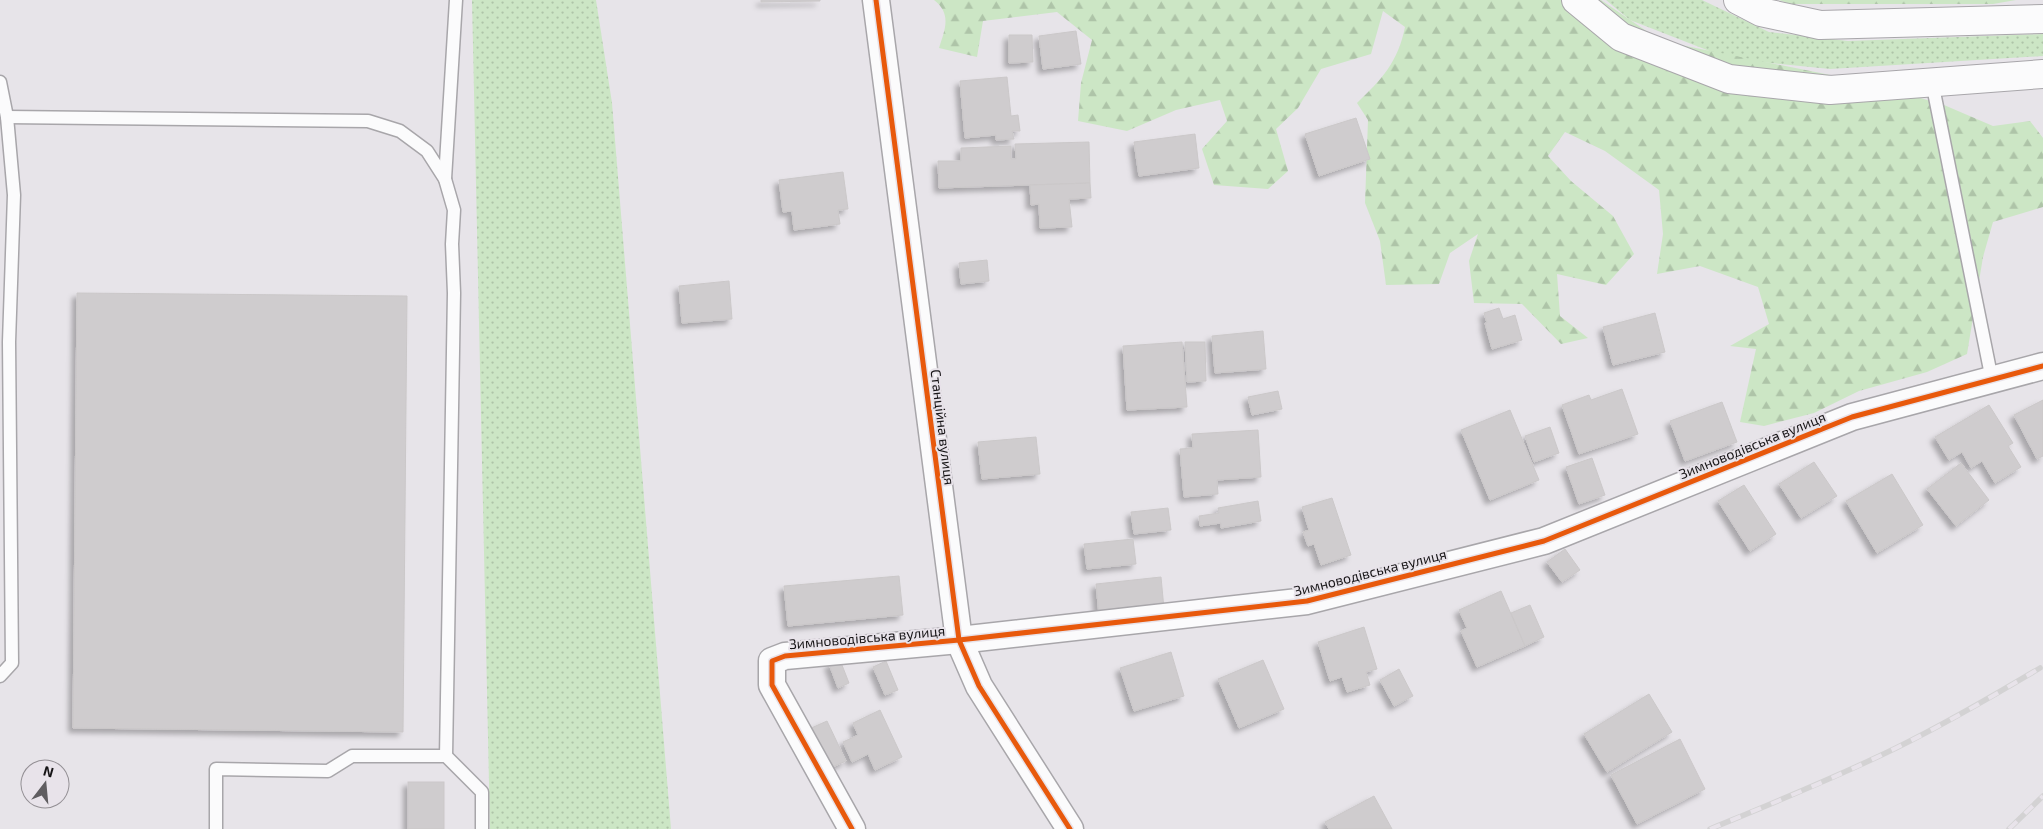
<svg xmlns="http://www.w3.org/2000/svg" width="2043" height="829" font-family="'Exo 2',sans-serif">
<defs>
<pattern id="grass-dots" width="8" height="8" patternUnits="userSpaceOnUse" patternTransform="scale(1.25)"><rect width="8" height="8" fill="#cce6c5"/><path d="M2 2h.1M6 6h.1" fill="none" stroke="#aec4a8" stroke-width="1.8" stroke-linecap="round"/></pattern>
<pattern id="forest-firs" width="22" height="20" patternUnits="userSpaceOnUse" patternTransform="scale(1.25)"><rect width="22" height="20" fill="#cce6c5"/><path d="M5 1l3.5 6h-7zM16 11l3.5 6h-7z" fill="#aec4a8"/></pattern>
<filter id="shadow"><feDropShadow dx="-4.5" dy="4.5" stdDeviation="2.5" flood-color="#0004"/></filter>
</defs>
<rect width="100%" height="100%" fill="#e7e4e9"/>
<g fill="url(#grass-dots)">
<path d="M 472,0 L 596,0 L 612,103 L 671,829 L 490,829 Z"/>
<path d="M 1606,0 L 1702,0 L 1769,32 L 1848,41 L 2043,34 L 2043,56 L 1830,69 L 1730,59 L 1630,20 Z"/>
</g>
<g fill="url(#forest-firs)">
<path d="M 934,0 L 1601,0 L 1661,41 L 1870,83 L 1944,105 L 1993,126 L 2030,121 L 2043,138 L 2043,207 L 1993,222 L 1983,257 L 1967,354 L 1927,372 L 1859,391 L 1814,413 L 1764,426 L 1740,422 L 1756,349 L 1730,346 L 1769,324 L 1758,287 L 1700,266 L 1657,274 L 1663,234 L 1659,190 L 1605,151 L 1565,132 L 1548,156 L 1571,181 L 1613,216 L 1634,254 L 1606,285 L 1557,274 L 1560,316 L 1588,338 L 1561,344 L 1522,304 L 1474,303 L 1469,261 L 1478,234 L 1450,253 L 1439,284 L 1386,285 L 1380,241 L 1365,203 L 1368,120 L 1357,103 C 1382,79 1398,62 1405,27 L 1383,11 L 1371,54 L 1321,69 L 1298,108 L 1276,129 L 1288,171 L 1268,189 L 1214,185 L 1202,149 L 1227,121 L 1220,100 L 1176,110 L 1127,131 L 1078,121 L 1081,83 L 1092,40 L 1057,12 L 983,21 L 977,57 L 939,48 C 945,29 952,14 934,0 Z"/>
<path d="M 1779,0 L 2016,0 L 1993,4 L 1790,4 Z"/>
</g>
<g fill="#cfccce" stroke="#cbc8c9" filter="url(#shadow)">
<path d="M 761,0 L 820,0 L 820,1 L 761,2 Z"/>
<path d="M 1076,31 L 1081,64 L 1043,69 L 1039,36 Z"/>
<path d="M 1009,35 L 1032,35 L 1033,62 L 1009,63 Z"/>
<path d="M 1007,77 L 1011,116 L 1018,115 L 1020,131 L 1012,131 L 1014,139 L 996,140 L 996,135 L 965,138 L 960,81 Z"/>
<path d="M 1356,118 L 1370,159 L 1319,176 L 1305,134 Z"/>
<path d="M 1195,134 L 1199,168 L 1139,176 L 1134,142 Z"/>
<path d="M 1089,142 L 1090,183 L 939,188 L 938,161 L 961,161 L 961,148 L 1011,146 L 1011,159 L 1016,159 L 1015,144 Z"/>
<path d="M 843,172 L 848,209 L 838,210 L 840,224 L 794,230 L 792,211 L 783,212 L 779,180 Z"/>
<path d="M 1090,183 L 1091,198 L 1069,199 L 1072,227 L 1040,228 L 1039,204 L 1031,205 L 1030,185 Z"/>
<path d="M 987,260 L 989,281 L 961,284 L 959,263 Z"/>
<path d="M 729,281 L 732,319 L 682,323 L 679,286 Z"/>
<path d="M 77,293 L 407,296 L 403,732 L 73,728 Z"/>
<path d="M 1499,308 L 1503,319 L 1515,315 L 1522,340 L 1492,349 L 1485,323 L 1487,323 L 1484,313 Z"/>
<path d="M 1655,313 L 1665,352 L 1613,365 L 1603,327 Z"/>
<path d="M 1263,331 L 1266,369 L 1215,373 L 1212,336 Z"/>
<path d="M 1182,342 L 1187,407 L 1127,410 L 1123,346 Z"/>
<path d="M 1185,342 L 1205,342 L 1206,381 L 1187,382 Z"/>
<path d="M 1622,389 L 1638,434 L 1579,454 L 1562,405 L 1589,395 L 1591,400 Z"/>
<path d="M 1278,391 L 1282,409 L 1252,415 L 1248,397 Z"/>
<path d="M 2043,400 L 2043,456 L 2037,459 L 2014,415 Z"/>
<path d="M 1722,402 L 1737,442 L 1685,461 L 1670,421 Z"/>
<path d="M 1989,405 L 2013,443 L 2008,446 L 2021,467 L 1995,483 L 1982,461 L 1971,468 L 1962,452 L 1949,460 L 1935,437 Z"/>
<path d="M 1510,410 L 1539,480 L 1490,500 L 1461,430 Z"/>
<path d="M 1550,427 L 1559,453 L 1534,462 L 1525,436 Z"/>
<path d="M 1258,430 L 1261,477 L 1217,480 L 1218,494 L 1184,497 L 1180,449 L 1193,448 L 1192,434 Z"/>
<path d="M 1036,437 L 1040,474 L 982,479 L 978,442 Z"/>
<path d="M 1592,458 L 1605,495 L 1579,504 L 1566,467 Z"/>
<path d="M 1814,462 L 1837,496 L 1801,518 L 1779,484 Z"/>
<path d="M 1961,463 L 1989,500 L 1956,526 L 1927,489 Z"/>
<path d="M 1892,474 L 1923,525 L 1877,553 L 1846,501 Z"/>
<path d="M 1744,485 L 1776,534 L 1750,551 L 1718,501 Z"/>
<path d="M 1332,498 L 1351,555 L 1321,565 L 1314,544 L 1308,546 L 1303,532 L 1309,530 L 1302,507 Z"/>
<path d="M 1258,501 L 1261,521 L 1221,528 L 1221,523 L 1200,526 L 1199,516 L 1219,513 L 1218,508 Z"/>
<path d="M 1168,508 L 1171,530 L 1134,534 L 1131,512 Z"/>
<path d="M 1133,539 L 1136,564 L 1087,569 L 1084,544 Z"/>
<path d="M 1565,549 L 1580,570 L 1562,582 L 1547,562 Z"/>
<path d="M 899,576 L 903,615 L 788,626 L 784,586 Z"/>
<path d="M 1161,577 L 1164,609 L 1099,615 L 1096,584 Z"/>
<path d="M 1501,591 L 1525,646 L 1477,667 L 1461,631 L 1467,628 L 1459,610 Z"/>
<path d="M 1530,605 L 1544,637 L 1525,646 L 1511,613 Z"/>
<path d="M 1364,627 L 1377,669 L 1366,672 L 1370,685 L 1347,692 L 1342,677 L 1330,681 L 1318,642 Z"/>
<path d="M 1171,652 L 1184,696 L 1134,711 L 1120,668 Z"/>
<path d="M 840,660 L 849,683 L 838,688 L 829,664 Z"/>
<path d="M 1263,660 L 1284,709 L 1239,728 L 1218,679 Z"/>
<path d="M 886,661 L 898,690 L 885,695 L 873,667 Z"/>
<path d="M 1399,669 L 1413,696 L 1394,706 L 1380,680 Z"/>
<path d="M 1649,694 L 1672,732 L 1607,772 L 1584,734 Z"/>
<path d="M 880,710 L 902,757 L 875,770 L 868,754 L 852,762 L 843,742 L 858,735 L 853,723 Z"/>
<path d="M 827,721 L 846,761 L 828,769 L 809,729 Z"/>
<path d="M 1680,739 L 1705,789 L 1637,824 L 1611,775 Z"/>
<rect x="408" y="782" width="36" height="47"/>
<path d="M 1374,796 L 1392,829 L 1329,829 L 1325,822 Z"/>
</g>
<g fill="none" stroke-linecap="round" stroke-linejoin="round">
<g stroke="#a8a6aa" stroke-width="15">
<g id="service">
<path d="M 0,82 L 7,117 L 14,195 L 9,342 L 12,663 L 0,676"/>
<path d="M 1932,82 L 1992,380"/>
<path d="M 7,117 L 368,121 L 400,131 L 427,151 L 445,179 L 454,210 L 452,244 L 454,293 L 446,756"/>
<path d="M 445,179 L 456,0"/>
<path d="M 216,829 L 216,769 L 328,771 L 352,756 L 446,756 L 482,792 L 482,829"/>
</g>
</g>
<g stroke="#a8a6aa" stroke-width="29">
<g id="minor">
<path d="M 876,0 L 959,640 L 979,686 L 1070,829"/>
<path d="M 852,829 L 772,685 L 772,661 L 785,656 L 959,640 L 1307,601 L 1544,541 L 1852,417 L 2043,366"/>
</g>
</g>
<g stroke="#a8a6aa" stroke-width="30">
<g id="tertiary">
<path d="M 1576,0 L 1621,37 L 1729,79 L 1830,90 L 2043,74"/>
<path d="M 1738,0 L 1761,12 L 1820,25 L 2043,19"/>
</g>
</g>
<use href="#service" stroke="#fbfbfc" stroke-width="12"/>
<use href="#minor" stroke="#fbfbfc" stroke-width="26"/>
<use href="#tertiary" stroke="#fbfbfc" stroke-width="28"/>
<g stroke="#d3d2d3" stroke-width="5.5">
<g id="rail">
<path d="M 1710,829 C 1773,803 1835,778 1896,748 C 1945,724 1993,696 2040,668"/>
<path d="M 2009,829 L 2043,796"/>
</g>
</g>
<use href="#rail" stroke="#e8e3ea" stroke-width="4" stroke-dasharray="11" stroke-linecap="butt"/>
<g stroke="#e8e3ea" stroke-width="8">
<g id="cycleway">
<path d="M 876,0 L 959,640 L 979,686 L 1070,829"/>
<path d="M 852,829 L 772,685 L 772,661 L 785,656 L 959,640 L 1307,601 L 1544,541 L 1852,417 L 2043,366"/>
</g>
</g>
<use href="#cycleway" stroke="#e8590c" stroke-width="5"/>
</g>
<g text-anchor="middle" dominant-baseline="central" stroke-width="4" stroke-linejoin="round" paint-order="stroke">
<g font-size="14" fill="#161416" stroke="#e8e3ea">
<text transform="translate(943 427) rotate(83)">Станційна вулиця</text>
<text transform="translate(1752 445) rotate(-22)">Зимноводівська вулиця</text>
<text transform="translate(1370 572) rotate(-14)">Зимноводівська вулиця</text>
<text transform="translate(867 637) rotate(-5)">Зимноводівська вулиця</text>
</g>
</g>
<g transform="translate(45 784) rotate(16)"><circle r="24" fill="#e8e3ea" stroke="#949095"/>
<path d="M0-4L9 19L0 12L-9 19Z" fill="#5f5d60"/>
<text y="-8" font-size="14" font-weight="bold" text-anchor="middle" fill="#161416">N</text>
</g>
</svg>
